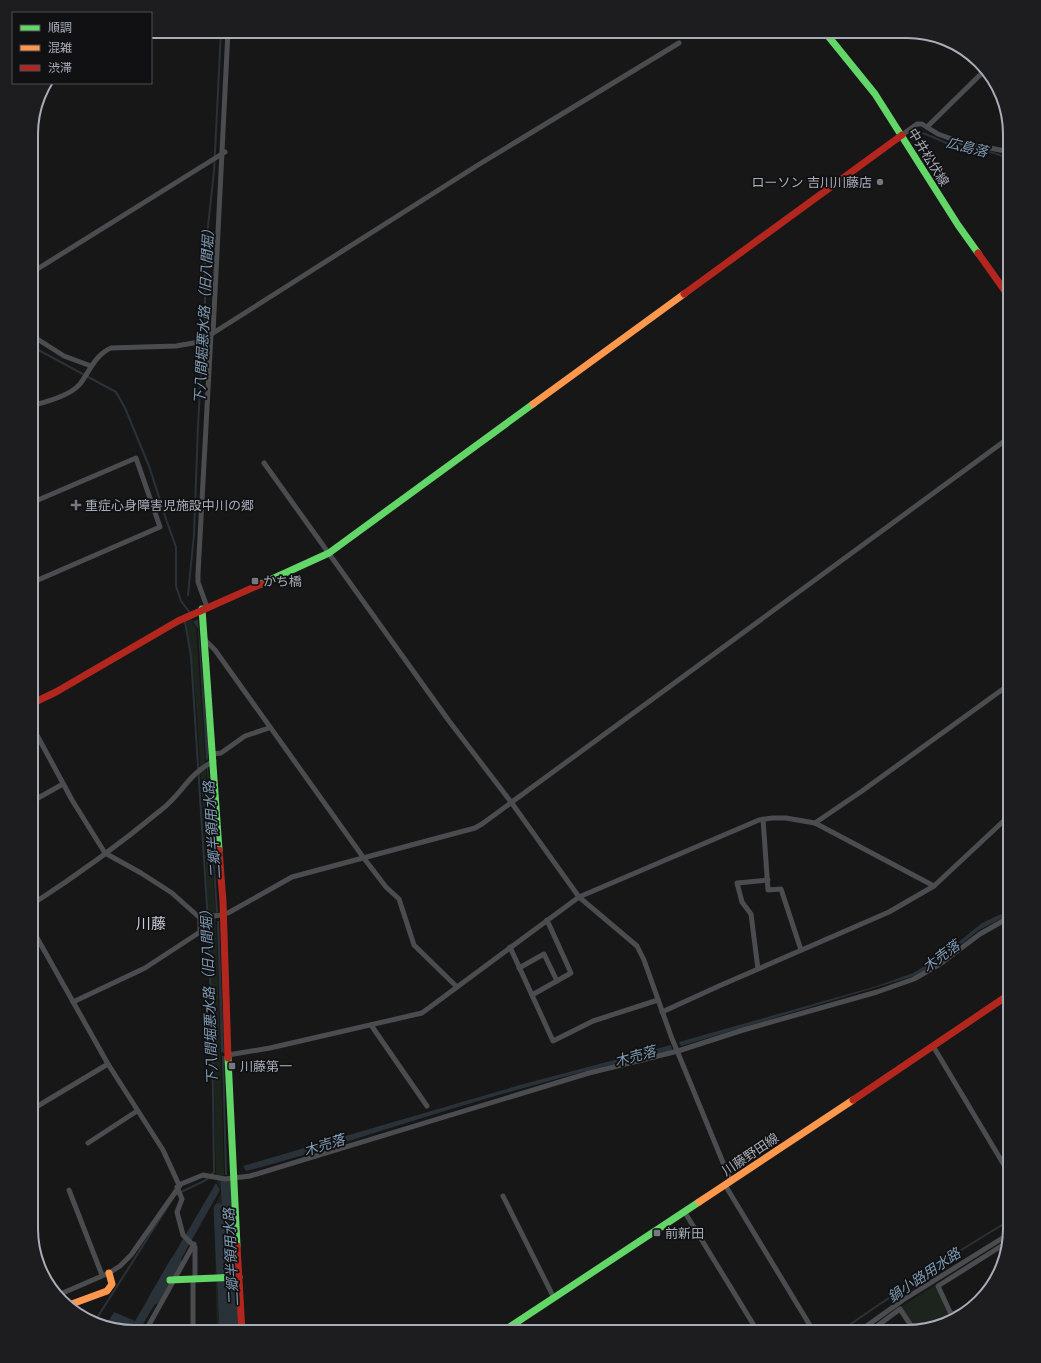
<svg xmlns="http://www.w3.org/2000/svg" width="1041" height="1363" font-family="Quicksand,'Noto Sans JP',sans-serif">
<rect width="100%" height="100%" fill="#171717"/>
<g fill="#1d241e">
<path d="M 191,619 L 196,628 L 216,919 L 224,1170 L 232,1332 L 217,1332 L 214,1208 L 222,1191 L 217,1182 L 216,1171 C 213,1052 210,933 203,814 C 199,750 197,685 186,621 Z"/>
<path d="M 935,1285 L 950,1319 L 916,1329 L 901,1307 Z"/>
</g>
<g fill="#2a3239">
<path d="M 198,620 L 208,744 L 208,759 L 206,761 L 198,629 L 193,621 Z"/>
<path d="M 207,768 L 208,768 L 218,912 L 216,913 Z"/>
<path d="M 1010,910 L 1010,914 L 979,930 L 940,961 L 914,976 L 681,1046 L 679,1042 L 877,986 L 913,973 L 940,957 L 982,923 Z"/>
<path d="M 217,921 L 219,921 L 224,1053 L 221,1052 Z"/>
<path d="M 671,1045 L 672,1050 C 600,1066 529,1086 458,1107 C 387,1128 317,1153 246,1171 L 243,1166 L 520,1085 Z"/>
<path d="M 222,1056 L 224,1056 L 227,1175 L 225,1175 Z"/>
<path d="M 216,1183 L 220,1190 L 172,1275 L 162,1275 Z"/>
<path d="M 226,1200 L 228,1200 L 233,1262 L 230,1262 Z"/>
<path d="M 155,1287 L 163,1287 L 164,1289 L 138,1332 L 106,1325 L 114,1312 L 135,1321 Z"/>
<path d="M 231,1292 L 234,1293 L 235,1320 L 233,1320 Z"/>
</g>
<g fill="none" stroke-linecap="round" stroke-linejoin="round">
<g stroke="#2a3239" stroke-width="2">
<path d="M 923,133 C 933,137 943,142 954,146 C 974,152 993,148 1010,161"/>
<path d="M 31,346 L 116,392 L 125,408 L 149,466 L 167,522 L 176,547 L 176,586 L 181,601 L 190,613"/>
<path d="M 188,595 L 194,534 L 198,426 L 201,373 L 205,347 L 205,254 L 214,171 L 221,31"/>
<path d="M 95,1321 L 175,1195 L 206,1180 L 214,1172 L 212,1026 L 208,922 L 191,656 L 185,622"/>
<path d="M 839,1332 L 940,1263 L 1010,1220"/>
</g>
<g stroke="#2a3239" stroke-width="11">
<path d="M 226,1182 L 228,1213"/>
<path d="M 219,1209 L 222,1272"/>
<path d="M 231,1248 L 235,1332"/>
<path d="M 223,1283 L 225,1332"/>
<path d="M 154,1299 L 176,1261"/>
</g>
<g stroke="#4b4c50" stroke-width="5">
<path d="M 927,127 L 985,70"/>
<path d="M 902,135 L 917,124 L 922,124 L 938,134 L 960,142 L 1010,152"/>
<path d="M 31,273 L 225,152"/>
<path d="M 213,333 L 228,31"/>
<path d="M 31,335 L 64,356 L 91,366"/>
<path d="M 31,406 C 45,402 70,396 80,384 C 89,372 96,354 111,348 L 176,346 L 199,342 L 478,165 L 679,43"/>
<path d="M 264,463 L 449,721 L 511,802 L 579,897 L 637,946 L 644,960 L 671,1036 L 731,1182"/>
<path d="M 31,583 L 160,527 L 136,458 L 31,503"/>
<path d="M 207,607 L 198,582 L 198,574 L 211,334"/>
<path d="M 206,641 L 215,650 L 363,857 L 386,887 L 399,899 L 414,945 L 457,987"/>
<path d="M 31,724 L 72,800 L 105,853 L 141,873 L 172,893 L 200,918"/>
<path d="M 213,754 L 221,753 L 245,736 L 269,728"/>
<path d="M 31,802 L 63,784"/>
<path d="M 763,819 L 768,890 L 781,889 L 801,950"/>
<path d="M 815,823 L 862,791 L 1010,684"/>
<path d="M 31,905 C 76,876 120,844 161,810 C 182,794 188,774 214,761"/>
<path d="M 223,913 L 228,913 L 292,877 L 475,828 L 482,824 L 1010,437"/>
<path d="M 31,927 L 108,1064 L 163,1150 L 179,1185"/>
<path d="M 510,947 L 553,1041 L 593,1021 L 658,1000"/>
<path d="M 519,968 L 544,954 L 557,981"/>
<path d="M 758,969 L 751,914 L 742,902 L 737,883 L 768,880"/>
<path d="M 532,995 L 571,973 L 547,920"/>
<path d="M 73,1002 L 145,968 L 200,932 L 200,917 L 223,915"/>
<path d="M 662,1012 L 719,986 L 889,912 L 934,886 L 1010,815"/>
<path d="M 371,1025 L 427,1106"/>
<path d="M 933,1046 L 1010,1175"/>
<path d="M 228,1055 L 270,1048 L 422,1013 L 579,897 L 759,820 L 772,818 L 786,818 L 815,823 L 934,886"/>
<path d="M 31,1110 L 108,1064"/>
<path d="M 88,1143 L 137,1111"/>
<path d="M 725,1185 L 814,1332"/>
<path d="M 177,1187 L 182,1199 L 177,1212 L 183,1235 L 195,1247 L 195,1279"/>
<path d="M 69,1190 L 102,1275"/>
<path d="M 503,1196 L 554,1298"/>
<path d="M 684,1211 L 758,1332"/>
<path d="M 193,1279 L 193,1332"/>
<path d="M 58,1295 L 109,1273 L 120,1266 L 131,1255 L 181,1184 L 203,1175 L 225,1179 L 250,1176 L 589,1073 L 678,1051 L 743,1030 L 877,992 L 914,979 L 940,964 L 980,934 L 1010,917"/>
<path d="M 974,1304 L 953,1314 L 950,1312 L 938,1286 L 1006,1243"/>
<path d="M 145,1332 L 194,1244"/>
<path d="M 858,1332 L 903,1300 L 1009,1234"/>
<path d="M 869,1332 L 900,1309 L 914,1330"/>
</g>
<g stroke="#63d668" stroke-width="7">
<path d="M 824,31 L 875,94 L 958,225 L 978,253"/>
<path d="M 261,584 L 329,553 L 533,404"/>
<path d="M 202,609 L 219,850"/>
<path d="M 228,1058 L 237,1246"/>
<path d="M 170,1280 L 239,1277"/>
<path d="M 502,1332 L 699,1202"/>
</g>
<g stroke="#ff974d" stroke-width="7">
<path d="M 533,404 L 684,294"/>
<path d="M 699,1202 L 853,1100"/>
<path d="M 69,1305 L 107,1291 L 112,1284 L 109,1273"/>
</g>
<g stroke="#b3261e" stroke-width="7">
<path d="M 978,253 L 1010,298"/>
<path d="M 684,294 L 902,135"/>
<path d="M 31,704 L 56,692 L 178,621 L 261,584"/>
<path d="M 219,850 L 223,902 L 228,1058"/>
<path d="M 853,1100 L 1010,994"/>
<path d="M 237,1246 L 242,1332"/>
</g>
</g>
<g fill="#757880" stroke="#111113" stroke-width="1.5">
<circle cx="880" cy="182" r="4"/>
<path d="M74 499h4v4h4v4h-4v4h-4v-4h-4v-4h4z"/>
<rect x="251" y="577" width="8" height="8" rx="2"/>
<rect x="228" y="1062" width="8" height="8" rx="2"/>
<rect x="653" y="1229" width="8" height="8" rx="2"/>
</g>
<g text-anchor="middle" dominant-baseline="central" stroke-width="3.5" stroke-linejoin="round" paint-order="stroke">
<g font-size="13" fill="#a8adb8" stroke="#111113">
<text transform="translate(929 157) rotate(58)">中井松伏線</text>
<text transform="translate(750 1154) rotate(-34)">川藤野田線</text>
</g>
<g font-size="13" fill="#a8adb8" stroke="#111113" text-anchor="start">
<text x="872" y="182" text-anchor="end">ローソン 吉川川藤店</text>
<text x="85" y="505">重症心身障害児施設中川の郷</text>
<text x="263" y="581">かち橋</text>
<text x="240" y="1066">川藤第一</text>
<text x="665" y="1233">前新田</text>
</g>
<g font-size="14" font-style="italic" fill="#7f9bb3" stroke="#111113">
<text transform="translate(967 147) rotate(14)">広島落</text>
<text transform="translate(204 313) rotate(-87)">下八間堀悪水路（旧八間堀）</text>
<text transform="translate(212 830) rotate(-94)">二郷半領用水路</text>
<text transform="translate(941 956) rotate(-36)">木売落</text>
<text transform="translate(209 994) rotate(-92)">下八間堀悪水路（旧八間堀）</text>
<text transform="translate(635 1056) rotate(-15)">木売落</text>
<text transform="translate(324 1145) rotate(-17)">木売落</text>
<text transform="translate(231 1257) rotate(-93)">二郷半領用水路</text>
<text transform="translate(924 1275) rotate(-34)">鍋小路用水路</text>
</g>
<g font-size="15" fill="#c9ccd4" stroke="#111113">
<text x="151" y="923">川藤</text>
</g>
</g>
<path d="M0 0H1041V1363H0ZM134 38H907A96 96 0 0 1 1003 134V1229A96 96 0 0 1 907 1325H134A96 96 0 0 1 38 1229V134A96 96 0 0 1 134 38Z" fill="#1d1d20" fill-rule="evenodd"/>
<path fill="none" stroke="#a8adb8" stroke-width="2" d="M134 38H907A96 96 0 0 1 1003 134V1229A96 96 0 0 1 907 1325H134A96 96 0 0 1 38 1229V134A96 96 0 0 1 134 38Z"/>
<rect x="12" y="12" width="140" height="72" fill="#111113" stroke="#4d4f55"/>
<rect x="20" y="25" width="20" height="6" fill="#63d668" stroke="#4d4f55"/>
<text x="48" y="32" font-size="12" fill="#a8adb8">順調</text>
<rect x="20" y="45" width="20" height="6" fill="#ff974d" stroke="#4d4f55"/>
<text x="48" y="52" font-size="12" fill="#a8adb8">混雑</text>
<rect x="20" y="65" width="20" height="6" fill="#b3261e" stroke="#4d4f55"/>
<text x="48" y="72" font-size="12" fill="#a8adb8">渋滞</text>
</svg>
